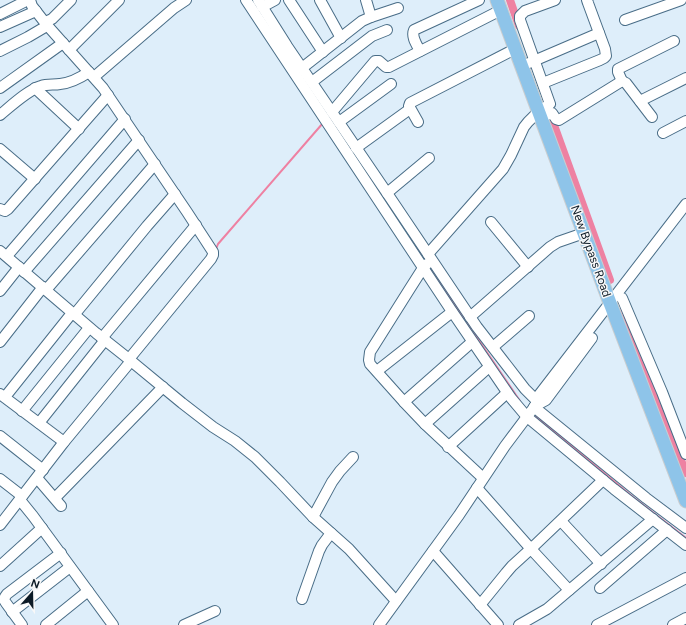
<svg xmlns="http://www.w3.org/2000/svg" width="686" height="625" font-family="Figtree,sans-serif">
<rect width="100%" height="100%" fill="#deeefa"/>
<g fill="none" stroke-linecap="round" stroke-linejoin="round">
<g stroke="#ee81a2" stroke-width="2">
<path d="M 339,131 L 344,139"/>
<path d="M 409,237 L 426,262"/>
<path d="M 216,249 L 218,244 L 323,123"/>
<path d="M 429,267 L 520,401"/>
<path d="M 534,415 L 633,497 L 686,538"/>
</g>
<g stroke="#ee81a2" stroke-width="8">
<path d="M 510,0 L 519,26"/>
<path d="M 550,114 L 610,280"/>
<path d="M 623,312 L 686,473"/>
</g>
<g stroke="#496d87" stroke-width="12">
<g id="minor">
<path d="M 246,0 L 451,310 L 511,398 L 527,417 L 614,489 L 686,545"/>
<path d="M 258,0 L 287,46 L 387,193 L 477,327 L 525,389 L 537,401"/>
<path d="M 289,0 L 323,52"/>
<path d="M 320,0 L 341,38"/>
<path d="M 366,0 L 371,17"/>
<path d="M 262,7 L 275,0"/>
<path d="M 0,14 L 28,0"/>
<path d="M 625,20 L 681,0"/>
<path d="M 45,22 L 52,19 L 71,0"/>
<path d="M 46,24 L 103,88 L 187,212 L 213,252 L 213,255 L 211,259 L 129,359"/>
<path d="M 0,27 L 36,11"/>
<path d="M 69,50 L 119,0"/>
<path d="M 0,51 L 28,37 L 45,27 L 46,24 L 32,6 L 30,0"/>
<path d="M 420,51 C 417,45 411,37 414,30 L 479,0"/>
<path d="M 529,63 L 599,33"/>
<path d="M 302,68 L 362,21 L 371,17 L 398,8"/>
<path d="M 94,77 L 174,8 L 186,0"/>
<path d="M 622,81 L 618,72 L 618,69 L 674,41"/>
<path d="M 312,82 L 372,36 L 387,30"/>
<path d="M 543,83 L 600,60 L 604,58 L 606,56 L 605,49 L 588,3 L 587,0"/>
<path d="M 0,88 L 63,43"/>
<path d="M 35,88 L 79,129"/>
<path d="M 640,101 L 686,78"/>
<path d="M 332,112 L 375,61 L 379,61 L 386,67 L 389,67 L 501,10"/>
<path d="M 0,115 C 11,106 28,90 41,86 C 47,84 54,85 60,84 C 71,83 80,78 89,72"/>
<path d="M 541,117 L 552,113 L 556,119 L 559,120 L 622,81 L 626,83 L 652,117"/>
<path d="M 339,122 L 391,84"/>
<path d="M 418,122 L 409,106 L 410,103 L 515,49"/>
<path d="M 663,133 L 686,121"/>
<path d="M 356,148 L 410,109"/>
<path d="M 0,149 L 35,179"/>
<path d="M 387,193 L 429,158"/>
<path d="M 0,209 L 5,211 L 8,209 L 108,95"/>
<path d="M 491,222 L 528,267"/>
<path d="M 0,251 L 96,333 L 125,356 L 182,403 L 213,427 L 235,441 L 255,457 L 280,482 L 313,517 L 349,549 L 396,601"/>
<path d="M 428,254 L 503,169 L 511,155 L 524,127 L 528,122 L 539,111 L 550,104 L 520,20 L 520,16 L 525,11 L 555,0"/>
<path d="M 7,256 L 125,119"/>
<path d="M 427,264 L 423,268 L 409,290 L 370,352 L 369,360 L 370,364 L 404,402 L 425,424 L 483,478"/>
<path d="M 24,272 L 139,140"/>
<path d="M 46,290 L 155,164"/>
<path d="M 0,291 L 19,267"/>
<path d="M 622,298 L 662,392 L 686,454"/>
<path d="M 74,315 L 147,226 L 175,194"/>
<path d="M 470,317 L 550,247 L 558,242 L 584,233"/>
<path d="M 102,338 L 196,225"/>
<path d="M 0,342 L 43,287"/>
<path d="M 493,347 L 529,316"/>
<path d="M 377,371 L 452,312"/>
<path d="M 0,394 L 64,442"/>
<path d="M 5,397 L 72,313"/>
<path d="M 404,402 L 472,342"/>
<path d="M 535,406 L 546,400 L 592,338"/>
<path d="M 534,407 L 646,498 L 686,528"/>
<path d="M 22,411 L 89,328"/>
<path d="M 39,423 L 105,340"/>
<path d="M 425,424 L 489,367"/>
<path d="M 0,436 L 43,470"/>
<path d="M 448,447 L 507,393"/>
<path d="M 37,478 L 61,506"/>
<path d="M 0,479 L 22,496"/>
<path d="M 477,488 L 531,549 L 569,590"/>
<path d="M 55,498 L 163,387"/>
<path d="M 20,500 L 33,516 L 113,625"/>
<path d="M 313,517 L 332,482 L 340,471 L 353,457"/>
<path d="M 561,521 L 601,564"/>
<path d="M 0,525 L 64,442 L 131,361"/>
<path d="M 433,551 L 498,625"/>
<path d="M 0,566 L 42,528"/>
<path d="M 600,588 L 667,530"/>
<path d="M 302,599 L 319,551 L 322,545 L 331,533"/>
<path d="M 480,605 L 506,573 L 512,566 L 535,545 L 603,480"/>
<path d="M 12,612 L 70,567"/>
<path d="M 22,625 L 6,603 C 3,599 4,598 7,594 L 61,553"/>
<path d="M 46,625 L 88,591"/>
<path d="M 184,625 L 215,611"/>
<path d="M 379,625 L 459,515 L 505,446 L 535,406 L 539,395 L 686,204"/>
<path d="M 519,625 L 547,609 L 653,519"/>
<path d="M 597,625 L 686,578"/>
<path d="M 673,625 L 686,618"/>
</g>
</g>
<g stroke="#cacdcf" stroke-width="15">
<path id="major" d="M 497,0 L 610,303 L 686,501"/>
</g>
<use href="#minor" stroke="#fff" stroke-width="10"/>
<use href="#major" stroke="#8ec4e9" stroke-width="13"/>
</g>
<g text-anchor="middle" dominant-baseline="central" stroke-width="3" stroke-linejoin="round" paint-order="stroke">
<g font-size="12" fill="#0d1b26" stroke="#f8f8f8">
<text transform="translate(591 251) rotate(70)">New Bypass Road</text>
</g>
</g>
<g transform="translate(32 593) rotate(20)" stroke="#f8f8f8" stroke-width="3" paint-order="stroke">
<path d="M0-3L7 15L0 10L-7 15Z" fill="#0d1b26"/>
<text y="-6" font-size="11" font-weight="bold" text-anchor="middle" fill="#0d1b26">N</text>
</g>
</svg>
